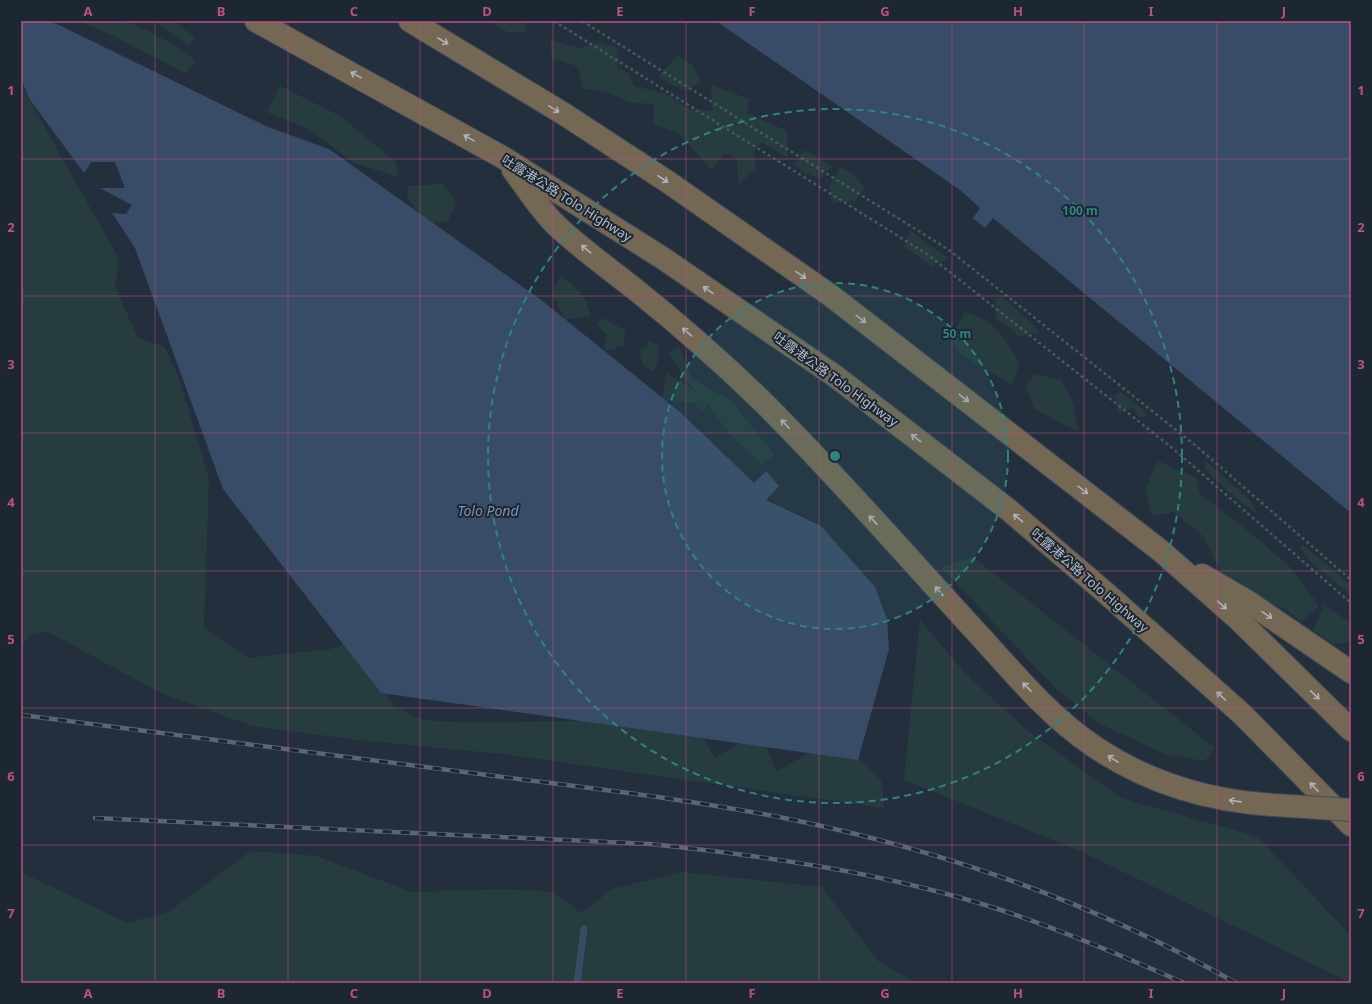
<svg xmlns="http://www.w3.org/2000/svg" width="1372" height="1004" font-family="'Noto Sans','Noto Sans TC',sans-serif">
<rect width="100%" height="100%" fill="#242f3e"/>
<g fill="#263c3f">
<path d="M 78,21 L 123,21 C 149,29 174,44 196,61 L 185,73 L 114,36 Z"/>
<path d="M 154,21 L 174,21 L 195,38 L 188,45 Z"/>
<path d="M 490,21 L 526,21 L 525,32 L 509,33 Z"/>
<path d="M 550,40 L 579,48 L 601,42 L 617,48 L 618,68 L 629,74 L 634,86 L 666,94 L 689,109 L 712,111 L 711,85 L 749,99 L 747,113 L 787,131 L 788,159 L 762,142 L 754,151 L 756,169 L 738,184 L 737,158 L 725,153 L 712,170 L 677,132 L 654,125 L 654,104 L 632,103 L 611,94 L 583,88 L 577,66 L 552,59 Z"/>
<path d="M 678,55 L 694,67 L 701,82 L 685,90 L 672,85 L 659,76 Z"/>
<path d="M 21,85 L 119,259 L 115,287 L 138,338 L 165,347 L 178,376 L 209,478 L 204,627 L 248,658 L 331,649 L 349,642 L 394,707 L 423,720 L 478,723 L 609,720 L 700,733 L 715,758 L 760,730 L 776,772 L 812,751 L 842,743 L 881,780 L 884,808 L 503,754 L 357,740 L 253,726 L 163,694 L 46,631 L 30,635 L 21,646 Z"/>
<path d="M 280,86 L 340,116 L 396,162 L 398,177 L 354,163 L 307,128 L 267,112 Z"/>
<path d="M 804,150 L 832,166 L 820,179 L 803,172 L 794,164 Z"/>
<path d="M 840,167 L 851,172 L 865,187 L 855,201 L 832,203 L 829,186 Z"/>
<path d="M 442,184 L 456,202 L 448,221 L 424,224 L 407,196 L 408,186 Z"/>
<path d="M 910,230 L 948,259 L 931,267 L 917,255 L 903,247 Z"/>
<path d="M 561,275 C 575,288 588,296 590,316 L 565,320 L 552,293 Z"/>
<path d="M 1002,297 L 1032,323 L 1041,333 L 1019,337 L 1009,327 L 995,318 L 996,299 Z"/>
<path d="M 965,312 C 995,319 1005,339 1020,363 L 1012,385 L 959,353 L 951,338 Z"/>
<path d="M 603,318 L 625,330 L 624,346 L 604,351 L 607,335 L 597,325 Z"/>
<path d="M 647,340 L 659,345 L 659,357 L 654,372 L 642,364 L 639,349 L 647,347 Z"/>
<path d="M 679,347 L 692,379 L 732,401 L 774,455 L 762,464 L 732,437 L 708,405 L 702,411 L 694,403 L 662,401 L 666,373 L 697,392 C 684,381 678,366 668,352 Z"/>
<path d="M 1036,374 L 1061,380 L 1073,403 L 1078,430 L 1063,425 L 1034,408 L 1025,386 Z"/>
<path d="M 1121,392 L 1142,408 L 1148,417 L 1139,417 L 1133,408 L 1118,413 L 1115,394 Z"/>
<path d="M 1158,461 L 1196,478 L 1199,493 L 1250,532 L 1290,567 L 1319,606 L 1301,622 L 1285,609 L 1249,594 L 1224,578 L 1203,536 L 1174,512 L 1152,516 L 1145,489 Z"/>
<path d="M 1206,461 L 1249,499 L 1258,514 C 1236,500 1222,486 1204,468 Z"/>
<path d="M 1303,545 L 1351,585 L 1351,595 L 1313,564 L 1299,547 Z"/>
<path d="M 973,557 L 1215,748 L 1205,761 L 1164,754 L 1099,723 L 1055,688 L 941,567 Z"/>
<path d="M 1324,605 L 1351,623 L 1351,642 L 1334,644 L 1313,630 Z"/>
<path d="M 920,620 L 966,674 L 1029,732 L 1121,798 L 1258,837 L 1351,936 L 1351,983 L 1078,850 L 904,780 Z"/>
<path d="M 251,851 L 316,856 L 412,892 L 506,889 L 554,892 L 581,913 L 612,889 L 682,872 L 822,887 L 879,962 L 917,983 L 21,983 L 21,872 L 127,923 L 168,912 Z"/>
</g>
<g fill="#394c67">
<path d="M 21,21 L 48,21 L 59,25 L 268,127 L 329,149 L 540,299 L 680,412 L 754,483 L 766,471 L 779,486 L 766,500 L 821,526 L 875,587 L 887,619 L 889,649 L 858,760 L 381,693 L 223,489 L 135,248 L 112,213 L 126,214 L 132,205 L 100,188 L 125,188 L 115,162 L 91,162 L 84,173 L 30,100 L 21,79 Z"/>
<path d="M 716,21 L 1351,21 L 1351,513 L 993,218 L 985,228 L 973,218 L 980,208 L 960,190 Z"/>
</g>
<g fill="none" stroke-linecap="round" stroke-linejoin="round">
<path stroke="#394c67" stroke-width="7" d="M 577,983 L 584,929"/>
<g stroke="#434c59" stroke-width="24">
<g id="highway">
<path d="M 256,21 L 504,158 L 661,257 L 835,376 L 1010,511 L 1107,594 L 1243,715 L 1351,825"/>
<path d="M 410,21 L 564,114 L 668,182 L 830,295 L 1161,551 L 1238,619 L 1351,730"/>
<path d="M 513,170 C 527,188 540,210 557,226 C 581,249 610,269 636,290 C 681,326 724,364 765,404 C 836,475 902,551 969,624 C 1008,666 1045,713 1092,745 C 1147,783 1208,801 1274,805"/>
<path d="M 1202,575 L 1247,601 L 1351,672"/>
</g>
</g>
<g stroke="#44595c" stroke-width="2.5" stroke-dasharray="3 3" stroke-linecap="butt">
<path d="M 554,21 L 927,254 L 1171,447 L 1351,603"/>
<path d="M 582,21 L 949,250 L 1195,445 L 1351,580"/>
</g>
<use href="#highway" stroke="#746855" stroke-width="22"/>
<g stroke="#5a6575" stroke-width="4.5">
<g id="rail">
<path d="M 22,715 C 172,735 322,754 472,773 C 578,787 684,798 789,819 C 945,851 1097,904 1236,983"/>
<path d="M 95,818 L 650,844 C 767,856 886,873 998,909 C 1062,930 1123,956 1184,983"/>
</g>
</g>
<use href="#rail" stroke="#1d2633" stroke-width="3" stroke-dasharray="9" stroke-linecap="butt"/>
<g stroke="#434c59" stroke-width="24" stroke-linecap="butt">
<path id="highway-bridge" d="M 1274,805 L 1351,810"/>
</g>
<use href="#highway-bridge" stroke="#746855" stroke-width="22"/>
</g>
<defs><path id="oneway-shaft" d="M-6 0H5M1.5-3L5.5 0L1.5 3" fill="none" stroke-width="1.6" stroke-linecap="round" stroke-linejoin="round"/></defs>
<g stroke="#aeb4bd">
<use href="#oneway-shaft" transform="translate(443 41) rotate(30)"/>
<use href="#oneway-shaft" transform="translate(356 75) rotate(-151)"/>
<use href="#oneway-shaft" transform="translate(554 109) rotate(32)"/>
<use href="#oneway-shaft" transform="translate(469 138) rotate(-151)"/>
<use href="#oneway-shaft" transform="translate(663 179) rotate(33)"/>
<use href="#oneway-shaft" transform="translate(586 249) rotate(-141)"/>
<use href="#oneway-shaft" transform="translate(801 275) rotate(35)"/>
<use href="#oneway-shaft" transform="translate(708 290) rotate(-145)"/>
<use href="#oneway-shaft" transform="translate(861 319) rotate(38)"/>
<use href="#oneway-shaft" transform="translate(687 332) rotate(-139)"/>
<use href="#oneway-shaft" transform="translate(964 398) rotate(38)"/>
<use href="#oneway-shaft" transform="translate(785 424) rotate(-134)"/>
<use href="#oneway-shaft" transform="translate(916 438) rotate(-142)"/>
<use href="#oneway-shaft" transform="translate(1083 490) rotate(38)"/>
<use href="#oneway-shaft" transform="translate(1018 518) rotate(-140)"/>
<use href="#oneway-shaft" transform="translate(873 520) rotate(-133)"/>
<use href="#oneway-shaft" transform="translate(939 591) rotate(-132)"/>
<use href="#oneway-shaft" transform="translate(1222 605) rotate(42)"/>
<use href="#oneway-shaft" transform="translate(1267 615) rotate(34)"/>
<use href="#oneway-shaft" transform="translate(1027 687) rotate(-134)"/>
<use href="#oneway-shaft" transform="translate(1315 695) rotate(44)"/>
<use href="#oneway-shaft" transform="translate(1221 696) rotate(-138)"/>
<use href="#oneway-shaft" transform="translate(1113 759) rotate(-149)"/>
<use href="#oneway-shaft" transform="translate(1314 787) rotate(-134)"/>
<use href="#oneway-shaft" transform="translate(1235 801) rotate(-172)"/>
</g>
<path fill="none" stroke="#bd5182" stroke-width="1" stroke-opacity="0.55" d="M 155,21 L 155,983M 288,21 L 288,983M 420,21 L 420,983M 553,21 L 553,983M 686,21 L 686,983M 819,21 L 819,983M 952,21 L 952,983M 1084,21 L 1084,983M 1217,21 L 1217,983M 21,159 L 1351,159M 21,296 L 1351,296M 21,433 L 1351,433M 21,571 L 1351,571M 21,708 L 1351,708M 21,845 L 1351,845"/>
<circle cx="835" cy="456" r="173" fill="#308480" fill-opacity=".12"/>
<g fill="none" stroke="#308480" stroke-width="2" stroke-dasharray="7 5">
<circle cx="835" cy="456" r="173"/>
<circle cx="835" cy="456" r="347"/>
</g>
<g text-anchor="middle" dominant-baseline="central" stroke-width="4" stroke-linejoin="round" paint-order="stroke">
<g font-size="13" fill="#b4bcc9" stroke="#1d2633">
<text transform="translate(567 198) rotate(32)">吐露港公路 Tolo Highway</text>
<text transform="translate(836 379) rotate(36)">吐露港公路 Tolo Highway</text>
<text transform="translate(1090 580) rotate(41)">吐露港公路 Tolo Highway</text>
</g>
<g font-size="14" font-style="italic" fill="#7c92b1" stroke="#1d2633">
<text x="488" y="510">Tolo Pond</text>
</g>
</g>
<circle cx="835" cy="456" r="6" fill="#308480" stroke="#1d2633" stroke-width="2"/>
<g font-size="12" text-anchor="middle" font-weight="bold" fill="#308480" stroke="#1d2633" stroke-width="4" stroke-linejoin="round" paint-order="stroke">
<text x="1080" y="215">100 m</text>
<text x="957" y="338">50 m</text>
</g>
<rect width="1372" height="1004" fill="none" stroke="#1d2633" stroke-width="44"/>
<rect x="22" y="22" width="1328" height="960" fill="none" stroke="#bd5182" stroke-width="1.5"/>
<g font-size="13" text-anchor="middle" font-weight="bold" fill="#bd5182">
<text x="88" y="16">A</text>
<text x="221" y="16">B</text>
<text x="354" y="16">C</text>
<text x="487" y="16">D</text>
<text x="620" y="16">E</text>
<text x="752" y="16">F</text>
<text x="885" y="16">G</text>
<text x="1018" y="16">H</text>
<text x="1151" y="16">I</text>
<text x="1284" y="16">J</text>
<text x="11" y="95">1</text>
<text x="1361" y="95">1</text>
<text x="11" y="232">2</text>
<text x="1361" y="232">2</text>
<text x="11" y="369">3</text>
<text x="1361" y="369">3</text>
<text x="11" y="507">4</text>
<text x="1361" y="507">4</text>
<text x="11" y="644">5</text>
<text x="1361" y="644">5</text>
<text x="11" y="781">6</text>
<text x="1361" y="781">6</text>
<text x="11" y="918">7</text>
<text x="1361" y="918">7</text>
<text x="88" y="998">A</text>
<text x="221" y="998">B</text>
<text x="354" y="998">C</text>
<text x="487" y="998">D</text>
<text x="620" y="998">E</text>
<text x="752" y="998">F</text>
<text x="885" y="998">G</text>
<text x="1018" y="998">H</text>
<text x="1151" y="998">I</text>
<text x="1284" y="998">J</text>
</g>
</svg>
